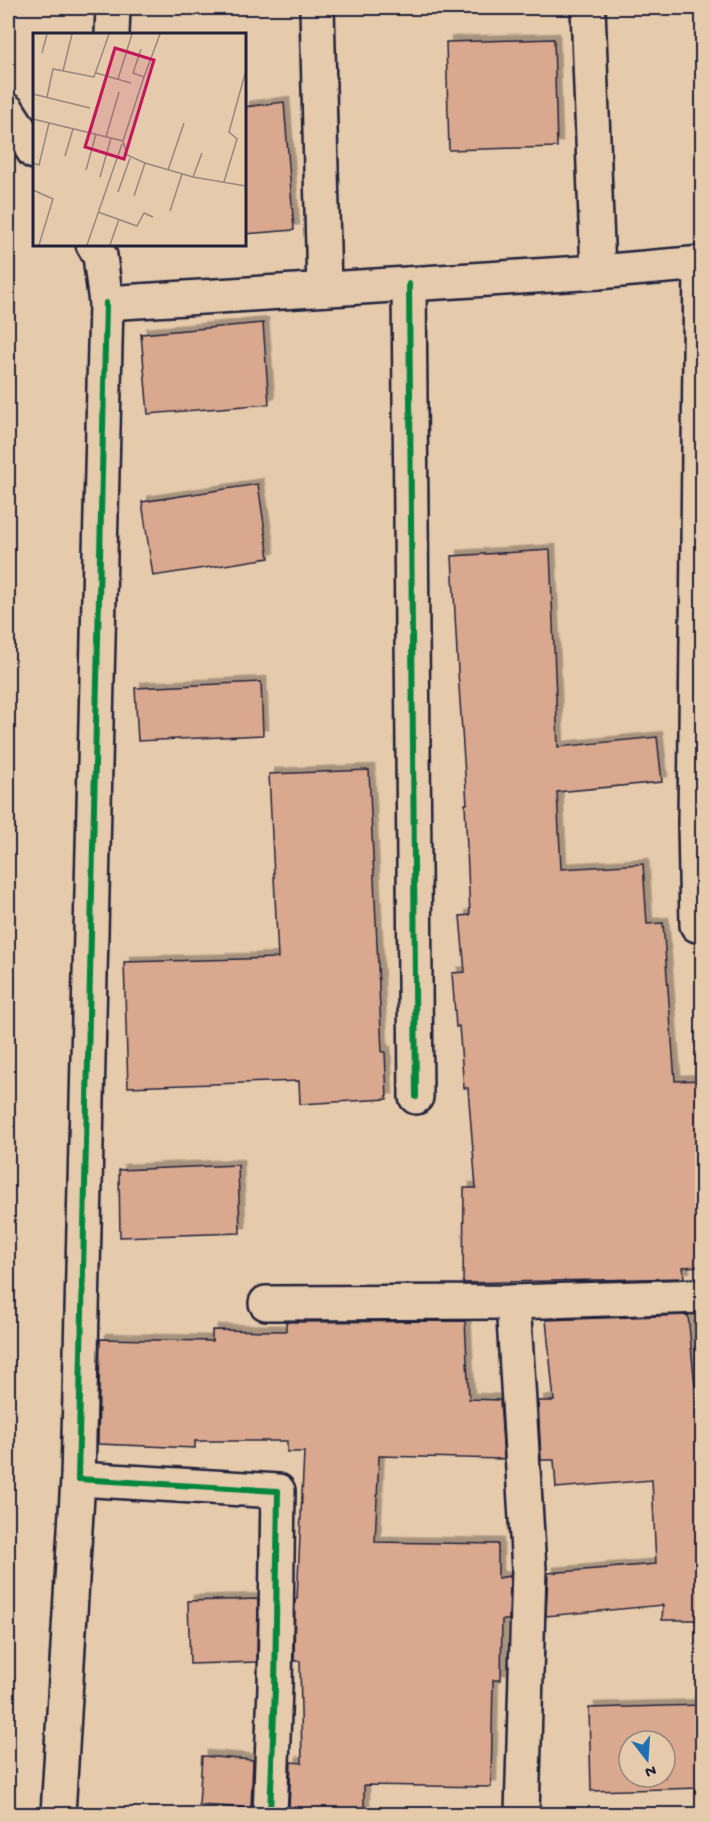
<svg xmlns="http://www.w3.org/2000/svg" width="710" height="1822" font-family="'Gochi Hand',sans-serif">
<defs>
<filter id="shadow"><feDropShadow dx="5.5" dy="-5.5" stdDeviation="0" flood-color="#0004"/></filter>
</defs>
<rect width="100%" height="100%" fill="#e5caac"/>
<filter id="ink" filterUnits="userSpaceOnUse"><feTurbulence type="fractalNoise" baseFrequency=".0167" numOctaves="2"/><feDisplacementMap in="SourceGraphic" scale="12" xChannelSelector="R" yChannelSelector="G"/><feConvolveMatrix kernelMatrix="1 2 1 2 8 2 1 2 1" color-interpolation-filters="sRGB"/></filter>
<g filter="url(#ink)">
<g fill="#d9a88e" stroke="#22223b" stroke-width="1.5" fill-rule="evenodd" filter="url(#shadow)">
<path d="M 554,39 L 557,147 L 449,150 L 446,42 Z"/>
<path d="M 284,102 L 294,230 L 244,234 L 244,107 Z"/>
<path d="M 263,323 L 269,404 L 148,414 L 141,334 Z"/>
<path d="M 258,484 L 269,558 L 153,576 L 142,502 Z"/>
<path d="M 550,550 L 558,747 L 657,737 L 662,782 L 557,792 L 561,869 L 643,864 L 647,924 L 663,923 L 675,1081 L 702,1080 L 702,1266 L 683,1267 L 684,1278 L 463,1283 L 464,1188 L 476,1188 L 468,1088 L 464,1088 L 459,1026 L 456,1027 L 452,973 L 465,972 L 460,916 L 470,915 L 465,804 L 467,804 L 458,672 L 452,556 Z"/>
<path d="M 261,682 L 263,735 L 138,741 L 135,688 Z"/>
<path d="M 369,770 L 382,1052 L 385,1052 L 387,1099 L 300,1104 L 299,1081 L 128,1087 L 124,962 L 278,958 L 269,774 Z"/>
<path d="M 238,1165 L 240,1233 L 120,1237 L 119,1170 Z"/>
<path d="M 688,1315 L 699,1429 L 702,1429 L 702,1620 L 662,1620 L 663,1605 L 546,1616 L 548,1573 L 656,1564 L 652,1480 L 556,1488 L 554,1460 L 541,1460 L 538,1401 L 554,1401 L 546,1320 Z"/>
<path d="M 465,1321 L 469,1399 L 500,1400 L 504,1459 L 379,1456 L 375,1542 L 498,1544 L 498,1578 L 510,1576 L 509,1620 L 502,1620 L 501,1680 L 493,1680 L 491,1787 L 364,1785 L 364,1815 L 303,1815 L 302,1811 L 289,1810 L 291,1762 L 302,1763 L 300,1661 L 294,1661 L 295,1599 L 297,1599 L 304,1452 L 287,1452 L 287,1441 L 195,1441 L 195,1448 L 98,1444 L 100,1339 L 212,1341 L 212,1330 L 286,1331 L 286,1322 Z"/>
<path d="M 258,1599 L 257,1662 L 190,1664 L 188,1601 Z"/>
<path d="M 702,1705 L 702,1788 L 591,1791 L 589,1708 ZM 629,1741 L 665,1741 L 665,1777 L 629,1777 Z"/>
<path d="M 202,1756 L 253,1760 L 251,1808 L 199,1805 Z"/>
</g>
<g fill="none" stroke-linecap="round" stroke-linejoin="round">
<g stroke="#22223b" stroke-width="38">
<g id="street">
<path d="M 317,8 L 324,289"/>
<path d="M 588,8 L 598,272"/>
<path d="M 112,34 L 113,8"/>
<path d="M 8,111 L 34,152"/>
<path d="M 93,244 L 100,256 L 106,303 L 598,272 L 702,263"/>
<path d="M 409,284 L 416,1097"/>
<path d="M 106,303 L 78,1479 L 278,1491 L 275,1687 L 270,1814"/>
<path d="M 697,925 L 695,824 L 701,263"/>
<path d="M 513,1302 L 529,1569 L 522,1814"/>
<path d="M 266,1303 L 513,1302 L 702,1296"/>
<path d="M 58,1814 L 78,1479"/>
</g>
</g>
<use href="#street" stroke="#e5caac" stroke-width="33"/>
<g stroke="#e5caac" stroke-width="10">
<g id="cycleway">
<path d="M 409,284 L 416,1097"/>
<path d="M 106,303 L 78,1479 L 278,1491 L 275,1687 L 270,1814"/>
</g>
</g>
<use href="#cycleway" stroke="#00873e" stroke-width="6"/>
</g>
</g>
<g transform="translate(33 33)">
<rect width="213" height="213" fill="#e5caac"/>
<path fill="none" stroke="#97877f" stroke-width="1.5" d="M 9,20 L 14,1M 30,38 L 39,1M 63,40 L 98,50M 111,44 L 127,1M 85,46 L 99,1M 0,61 L 57,75M 14,64 L 20,36 L 61,44 L 76,1M 0,86 L 90,108 L 94,122 L 112,130 L 160,144 L 213,153M 57,100 L 68,64M 73,104 L 86,59M 90,108 L 111,44 L 100,40 L 108,16M 32,123 L 40,96M 0,130 L 6,132 L 16,90M 53,137 L 63,101M 135,137 L 151,90M 67,144 L 78,105M 160,144 L 169,120M 191,149 L 204,106 L 196,99 L 213,37M 0,157 L 20,166 L 6,212M 85,159 L 97,125M 101,163 L 112,130M 137,178 L 149,141M 65,179 L 104,193 L 111,180 L 120,184M 54,212 L 89,111M 77,212 L 86,186"/>
<path fill="#c2185b" fill-opacity="0.15" stroke="#c2185b" stroke-width="3" d="M 82,15 L 121,27 L 91,126 L 52,114 Z"/>
<rect width="213" height="213" fill="none" stroke="#22223b" stroke-width="3"/>
</g>
<rect width="710" height="1822" fill="none" stroke="#e5caac" stroke-width="30"/>
<rect x="15" y="15" width="680" height="1792" fill="none" stroke="#22223b" stroke-width="2" filter="url(#ink)"/>
<g transform="translate(647 1759) rotate(163)"><circle r="28" fill="#e5caac" stroke="#97877f" stroke-width="1.5"/>
<path d="M0-4.5L10 22L0 15L-10 22Z" fill="#1f6fb2"/>
<text y="-9" font-size="16" font-weight="bold" text-anchor="middle" fill="#22223b">N</text>
</g>
</svg>
